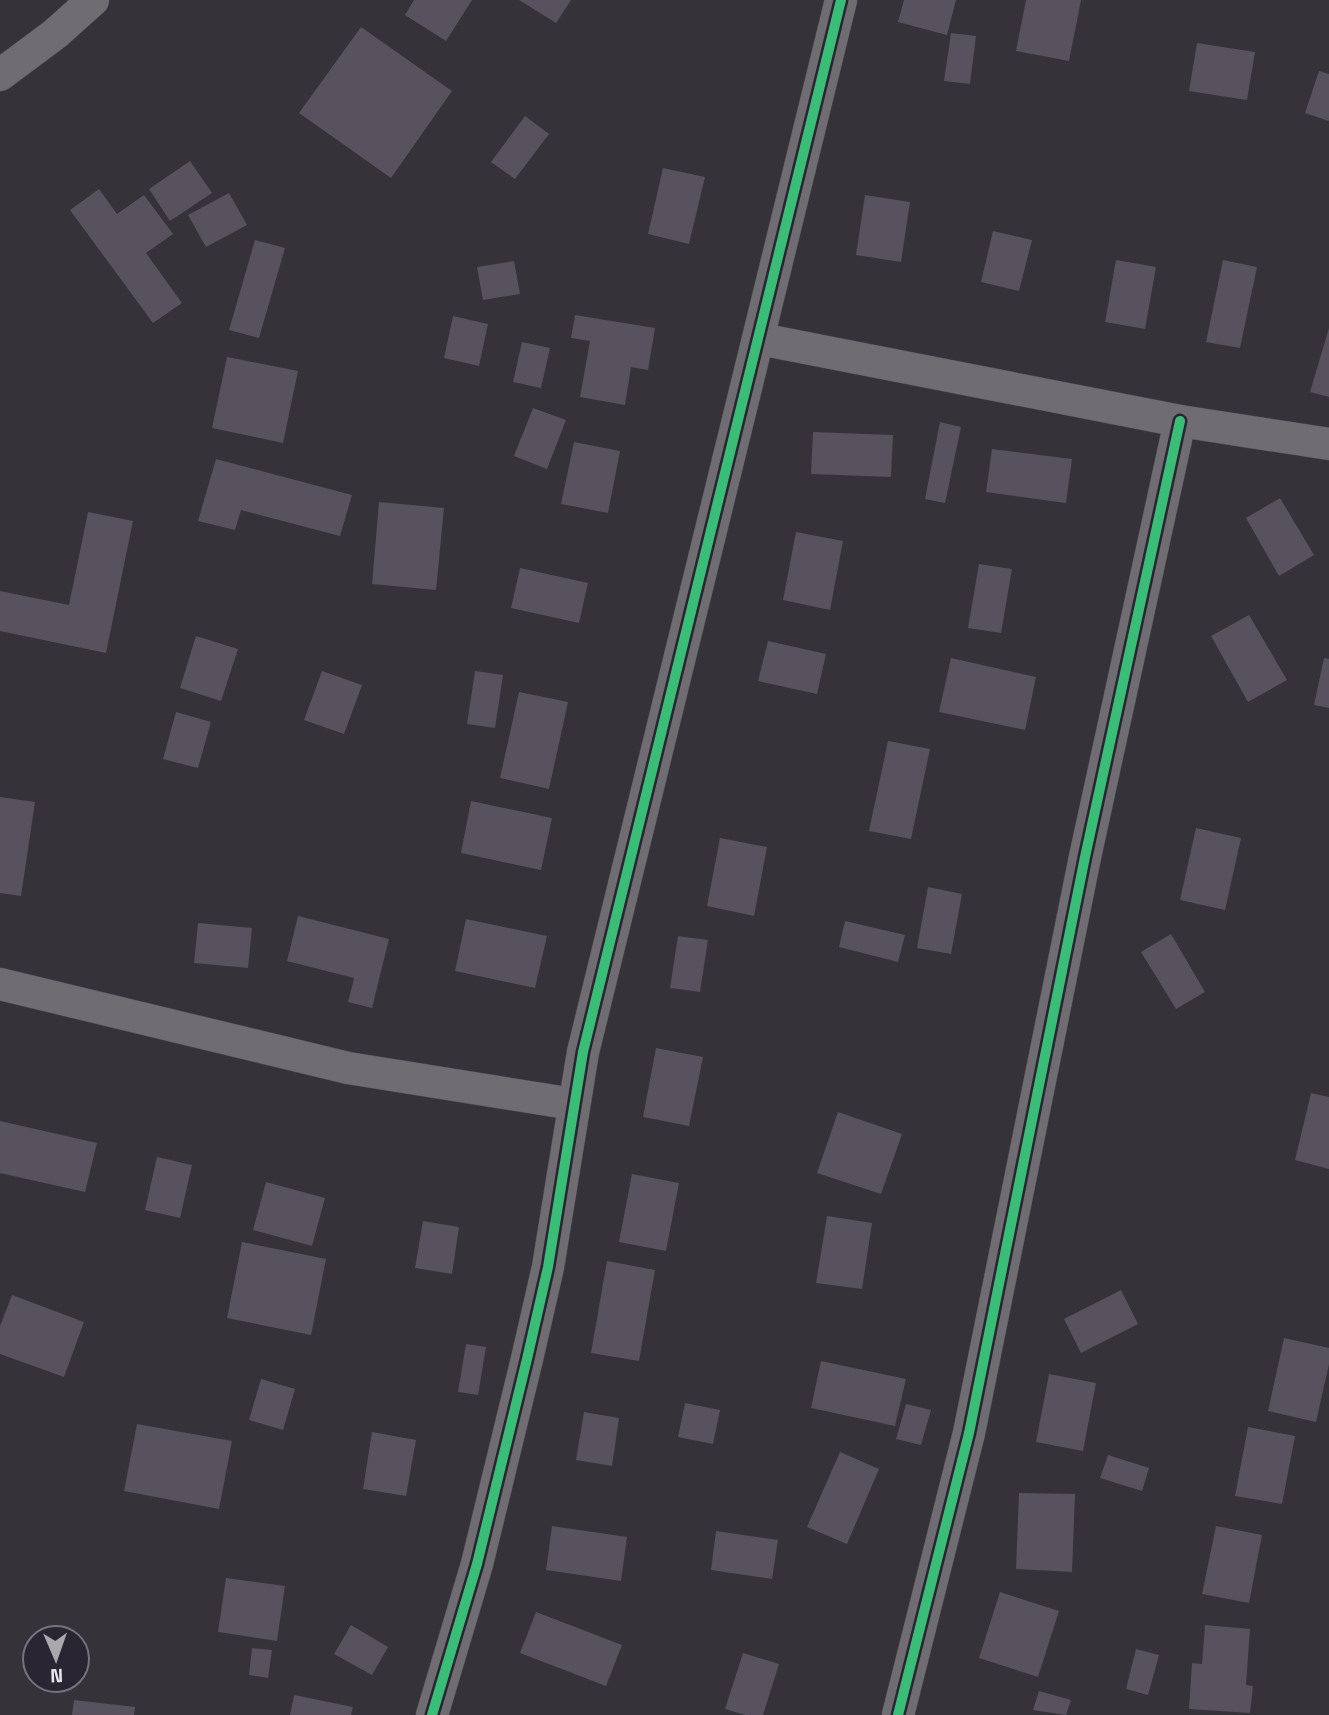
<svg xmlns="http://www.w3.org/2000/svg" width="1329" height="1715" font-family="'Space Grotesk',sans-serif">
<rect width="100%" height="100%" fill="#353239"/>
<g fill="#57525e">
<path d="M 414,0 L 472,0 L 446,41 L 405,15 Z"/>
<path d="M 519,0 L 571,0 L 556,23 Z"/>
<path d="M 904,0 L 956,0 L 947,35 L 898,22 Z"/>
<path d="M 1026,0 L 1081,0 L 1069,61 L 1016,51 Z"/>
<path d="M 361,27 L 452,91 L 391,178 L 299,113 Z"/>
<path d="M 951,33 L 976,36 L 970,84 L 944,81 Z"/>
<path d="M 1197,43 L 1255,52 L 1247,100 L 1189,91 Z"/>
<path d="M 1319,71 L 1329,74 L 1329,121 L 1305,113 Z"/>
<path d="M 525,116 L 549,134 L 515,179 L 491,162 Z"/>
<path d="M 190,161 L 212,193 L 170,221 L 149,189 Z"/>
<path d="M 663,168 L 705,177 L 689,244 L 648,234 Z"/>
<path d="M 99,189 L 117,214 L 144,195 L 173,234 L 146,253 L 182,303 L 153,323 L 70,210 Z"/>
<path d="M 229,193 L 247,225 L 206,247 L 188,215 Z"/>
<path d="M 865,195 L 910,202 L 901,262 L 856,255 Z"/>
<path d="M 993,231 L 1032,240 L 1019,291 L 981,282 Z"/>
<path d="M 255,240 L 285,248 L 259,338 L 229,330 Z"/>
<path d="M 1116,260 L 1156,267 L 1145,329 L 1105,322 Z"/>
<path d="M 1223,260 L 1257,267 L 1240,348 L 1206,342 Z"/>
<path d="M 514,261 L 520,294 L 483,300 L 477,267 Z"/>
<path d="M 575,315 L 655,328 L 648,370 L 631,367 L 625,405 L 580,397 L 590,341 L 571,338 Z"/>
<path d="M 453,316 L 488,324 L 479,366 L 444,358 Z"/>
<path d="M 1329,328 L 1329,397 L 1310,392 Z"/>
<path d="M 522,342 L 550,348 L 541,388 L 513,382 Z"/>
<path d="M 227,357 L 298,371 L 283,443 L 212,428 Z"/>
<path d="M 533,408 L 566,420 L 547,469 L 514,456 Z"/>
<path d="M 940,422 L 961,427 L 945,503 L 925,499 Z"/>
<path d="M 813,432 L 893,435 L 891,477 L 811,474 Z"/>
<path d="M 574,442 L 620,451 L 608,513 L 561,504 Z"/>
<path d="M 992,449 L 1072,459 L 1066,503 L 986,492 Z"/>
<path d="M 216,459 L 352,495 L 340,536 L 241,510 L 235,530 L 198,521 Z"/>
<path d="M 1280,498 L 1314,555 L 1279,576 L 1246,518 Z"/>
<path d="M 379,502 L 444,508 L 436,590 L 372,584 Z"/>
<path d="M 88,512 L 133,521 L 106,653 L 0,631 L 0,591 L 69,605 Z"/>
<path d="M 796,532 L 843,541 L 830,610 L 783,600 Z"/>
<path d="M 979,564 L 1012,569 L 1001,633 L 968,628 Z"/>
<path d="M 520,568 L 588,583 L 579,623 L 511,608 Z"/>
<path d="M 1249,615 L 1287,680 L 1248,702 L 1211,636 Z"/>
<path d="M 196,636 L 238,649 L 221,701 L 180,688 Z"/>
<path d="M 768,641 L 826,654 L 817,694 L 758,681 Z"/>
<path d="M 951,658 L 1036,677 L 1025,730 L 939,712 Z"/>
<path d="M 1324,658 L 1329,659 L 1329,708 L 1314,705 Z"/>
<path d="M 322,671 L 362,685 L 344,734 L 304,720 Z"/>
<path d="M 475,671 L 503,675 L 495,728 L 467,724 Z"/>
<path d="M 519,692 L 568,702 L 549,789 L 500,778 Z"/>
<path d="M 176,712 L 211,722 L 198,768 L 163,759 Z"/>
<path d="M 888,741 L 930,749 L 911,839 L 869,831 Z"/>
<path d="M 0,797 L 35,802 L 21,896 L 0,893 Z"/>
<path d="M 471,801 L 552,818 L 541,870 L 461,853 Z"/>
<path d="M 1196,828 L 1241,838 L 1225,910 L 1180,900 Z"/>
<path d="M 720,838 L 767,847 L 754,916 L 707,906 Z"/>
<path d="M 928,887 L 962,894 L 951,954 L 917,948 Z"/>
<path d="M 298,916 L 389,939 L 372,1008 L 348,1002 L 354,978 L 287,961 Z"/>
<path d="M 466,919 L 547,936 L 535,988 L 455,971 Z"/>
<path d="M 845,921 L 905,935 L 898,962 L 839,947 Z"/>
<path d="M 198,923 L 252,928 L 248,968 L 194,963 Z"/>
<path d="M 1171,934 L 1205,992 L 1176,1009 L 1141,952 Z"/>
<path d="M 678,936 L 708,940 L 700,992 L 670,988 Z"/>
<path d="M 656,1048 L 703,1057 L 689,1126 L 643,1117 Z"/>
<path d="M 1311,1093 L 1329,1097 L 1329,1169 L 1295,1160 Z"/>
<path d="M 838,1112 L 902,1134 L 881,1194 L 817,1173 Z"/>
<path d="M 0,1121 L 97,1143 L 85,1192 L 0,1173 Z"/>
<path d="M 157,1157 L 192,1165 L 180,1218 L 145,1210 Z"/>
<path d="M 632,1174 L 679,1183 L 666,1251 L 619,1242 Z"/>
<path d="M 266,1182 L 325,1198 L 312,1246 L 253,1230 Z"/>
<path d="M 827,1216 L 872,1223 L 862,1289 L 816,1283 Z"/>
<path d="M 423,1221 L 459,1227 L 452,1274 L 415,1268 Z"/>
<path d="M 242,1242 L 326,1259 L 311,1335 L 227,1318 Z"/>
<path d="M 607,1261 L 655,1270 L 639,1361 L 591,1353 Z"/>
<path d="M 1121,1290 L 1138,1324 L 1081,1353 L 1064,1319 Z"/>
<path d="M 12,1295 L 84,1322 L 64,1377 L 0,1354 L 0,1326 Z"/>
<path d="M 1284,1338 L 1329,1348 L 1329,1364 L 1316,1422 L 1268,1411 Z"/>
<path d="M 466,1344 L 486,1347 L 478,1395 L 458,1392 Z"/>
<path d="M 821,1361 L 906,1379 L 895,1426 L 811,1408 Z"/>
<path d="M 1049,1374 L 1096,1383 L 1083,1451 L 1036,1442 Z"/>
<path d="M 261,1379 L 295,1389 L 283,1430 L 249,1420 Z"/>
<path d="M 685,1403 L 720,1410 L 713,1444 L 678,1437 Z"/>
<path d="M 906,1404 L 931,1410 L 921,1445 L 896,1439 Z"/>
<path d="M 584,1412 L 619,1418 L 612,1466 L 576,1460 Z"/>
<path d="M 137,1424 L 232,1441 L 219,1509 L 124,1491 Z"/>
<path d="M 1248,1427 L 1295,1436 L 1282,1504 L 1235,1496 Z"/>
<path d="M 372,1432 L 416,1440 L 406,1496 L 363,1489 Z"/>
<path d="M 840,1452 L 879,1469 L 847,1544 L 807,1527 Z"/>
<path d="M 1108,1455 L 1149,1468 L 1142,1491 L 1100,1478 Z"/>
<path d="M 1019,1493 L 1075,1494 L 1072,1572 L 1016,1569 Z"/>
<path d="M 552,1526 L 627,1537 L 621,1581 L 546,1570 Z"/>
<path d="M 1216,1526 L 1262,1535 L 1249,1603 L 1202,1594 Z"/>
<path d="M 716,1531 L 778,1540 L 772,1579 L 711,1570 Z"/>
<path d="M 226,1578 L 285,1586 L 277,1641 L 218,1632 Z"/>
<path d="M 1000,1592 L 1059,1611 L 1038,1677 L 979,1658 Z"/>
<path d="M 536,1612 L 622,1645 L 606,1686 L 520,1653 Z"/>
<path d="M 351,1625 L 388,1647 L 372,1675 L 334,1654 Z"/>
<path d="M 1205,1625 L 1250,1629 L 1246,1685 L 1253,1686 L 1250,1713 L 1189,1709 L 1192,1663 L 1202,1664 Z"/>
<path d="M 252,1648 L 272,1650 L 268,1678 L 249,1675 Z"/>
<path d="M 1136,1649 L 1159,1655 L 1148,1695 L 1126,1689 Z"/>
<path d="M 743,1653 L 779,1664 L 763,1715 L 745,1715 L 725,1709 Z"/>
<path d="M 1039,1691 L 1071,1700 L 1066,1715 L 1033,1710 Z"/>
<path d="M 294,1695 L 353,1707 L 351,1715 L 290,1715 Z"/>
<path d="M 74,1700 L 135,1707 L 134,1715 L 72,1715 Z"/>
</g>
<g fill="none" stroke-linecap="round" stroke-linejoin="round">
<g stroke="#524f56" stroke-width="33">
<g id="minor">
<path d="M 0,75 L 55,34 L 93,0"/>
<path d="M 760,339 L 1180,421 L 1329,444"/>
<path d="M 0,984 L 348,1068 L 573,1104"/>
<path d="M 432,1715 L 477,1564 L 527,1359 L 548,1267 L 583,1052 L 841,0"/>
<path d="M 898,1715 L 969,1433 L 1085,857 L 1180,421"/>
</g>
</g>
<use href="#minor" stroke="#6f6d72" stroke-width="32"/>
<g stroke="#2a2532" stroke-width="15">
<g id="cycleway">
<path d="M 432,1715 L 477,1564 L 527,1359 L 548,1267 L 583,1052 L 841,0"/>
<path d="M 898,1715 L 969,1433 L 1085,857 L 1180,421"/>
</g>
</g>
<use href="#cycleway" stroke="#3abd76" stroke-width="10"/>
</g>
<g transform="translate(56 1659) rotate(178)"><circle r="33" fill="#2a2532" stroke="#76727e" stroke-width="2"/>
<path d="M0-5L12 26L0 18L-12 26Z" fill="#aaa7af"/>
<text y="-10" font-size="19" font-weight="bold" text-anchor="middle" fill="#e9e6ef">N</text>
</g>
</svg>
